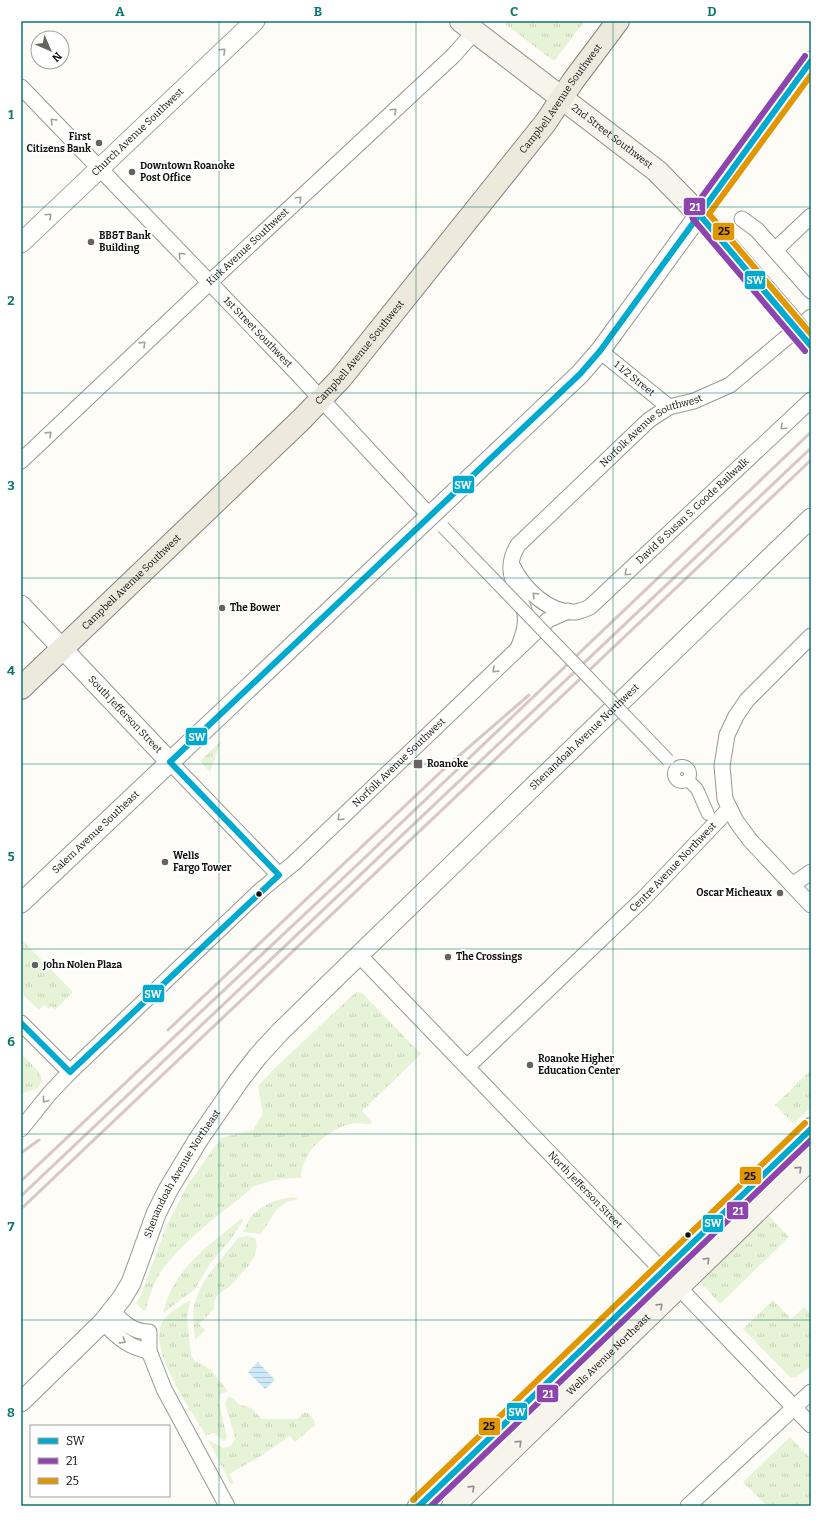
<svg xmlns="http://www.w3.org/2000/svg" width="832" height="1527" font-family="Bitter,serif">
<defs>
<pattern id="grass-tufts" width="24" height="20" patternUnits="userSpaceOnUse"><rect width="24" height="20" fill="#e7f3d7"/><path d="M3 7l-1-3M5 7V3M7 7l1-3M15 17l-1-3M17 17v-4M19 17l1-3" fill="none" stroke="#c5cfb8"/></pattern>
<pattern id="water-rules" width="6" height="5" patternUnits="userSpaceOnUse"><rect width="6" height="5" fill="#cde8f7"/><path d="M0 2.5h6" fill="none" stroke="#afc6d3"/></pattern>
</defs>
<rect width="100%" height="100%" fill="#fdfcf7"/>
<g fill="url(#grass-tufts)">
<path d="M 501,21 L 585,21 L 554,61 Z"/>
<path d="M 221,741 L 210,772 L 200,761 Z"/>
<path d="M 21,939 L 73,992 L 55,1010 L 51,1006 L 49,1009 L 44,1005 L 39,1010 L 21,993 Z"/>
<path d="M 356,992 L 362,993 L 421,1054 L 362,1111 L 372,1122 L 371,1124 C 366,1124 360,1123 355,1123 C 329,1127 301,1152 301,1178 C 284,1178 269,1180 253,1187 C 223,1213 175,1245 156,1280 C 151,1290 148,1301 145,1312 L 136,1303 L 141,1295 L 166,1227 L 188,1184 L 221,1138 L 253,1130 L 263,1114 L 258,1086 L 275,1068 Z"/>
<path d="M 21,1053 L 39,1072 L 42,1080 L 38,1088 L 21,1094 Z"/>
<path d="M 811,1070 L 811,1107 L 794,1124 L 775,1105 Z"/>
<path d="M 298,1199 C 271,1205 275,1218 260,1234 L 243,1232 C 247,1226 247,1220 252,1215 C 262,1206 286,1193 298,1199 Z"/>
<path d="M 768,1215 L 789,1237 L 720,1304 L 700,1282 Z"/>
<path d="M 242,1218 L 243,1221 L 229,1242 L 211,1262 L 195,1289 L 163,1313 C 173,1268 209,1246 242,1218 Z"/>
<path d="M 246,1236 L 255,1238 C 262,1256 244,1270 233,1283 C 224,1293 213,1292 214,1309 L 199,1324 L 205,1330 L 195,1340 C 194,1328 192,1314 195,1302 C 202,1277 223,1258 238,1238 Z"/>
<path d="M 190,1300 L 187,1318 L 191,1355 L 195,1361 L 210,1369 L 228,1391 L 221,1394 L 219,1402 L 227,1438 L 224,1441 L 214,1433 L 206,1435 C 191,1410 146,1348 163,1321 C 169,1312 181,1306 190,1300 Z"/>
<path d="M 773,1300 L 791,1319 L 804,1307 L 809,1312 L 811,1310 L 811,1366 L 795,1378 L 790,1377 L 743,1329 Z"/>
<path d="M 228,1397 L 233,1398 L 238,1404 L 251,1408 L 262,1419 L 297,1419 L 305,1412 L 309,1413 L 315,1422 L 314,1426 L 295,1442 L 290,1436 L 261,1456 L 229,1474 L 234,1483 L 231,1484 L 208,1440 L 223,1448 C 230,1447 233,1445 235,1438 L 225,1403 Z"/>
<path d="M 790,1437 L 811,1459 L 811,1506 L 767,1506 L 743,1482 Z"/>
</g>
<path fill="url(#water-rules)" d="M 258,1362 L 275,1380 L 265,1389 L 248,1372 Z"/>
<g fill="none" stroke-linecap="round" stroke-linejoin="round">
<g stroke="#979795" stroke-width="14">
<g id="pedestrian">
<circle cx="682" cy="774" r="8"/>
<path d="M 688,780 L 697,789 L 708,814"/>
</g>
</g>
<g stroke="#979795" stroke-width="17">
<g id="minor">
<path id="s1" d="M 21,87 L 295,371 L 430,516"/>
<path d="M 742,219 L 757,230 L 811,291"/>
<path d="M 775,250 L 811,216"/>
<path id="s2" d="M 600,351 L 669,407"/>
<path id="s3" d="M 21,461 L 209,283 L 454,55 L 475,31"/>
<path id="s4" d="M 513,567 C 524,589 549,614 576,612 C 580,611 586,609 590,607 L 811,400"/>
<path d="M 811,636 L 747,700 L 736,716 L 727,735 L 722,766 L 725,799 L 736,821 L 750,840 L 811,905"/>
<path id="s5" d="M 519,646 C 523,635 528,622 524,610 C 517,586 502,571 518,545 L 649,420 L 669,407 L 694,401 L 730,385 L 811,317"/>
<path d="M 170,762 L 279,875"/>
<path d="M 792,885 L 811,872"/>
<path id="s6" d="M 359,955 L 811,1425"/>
<path d="M 21,1023 L 70,1072"/>
<path id="s7" d="M 467,1067 L 644,898 L 729,809"/>
<path id="s8" d="M 21,1129 L 50,1093 L 70,1072 L 261,890 L 294,863 L 548,620 L 568,611"/>
<path d="M 112,1311 C 123,1322 132,1332 149,1332 L 149,1351 L 164,1389 L 227,1506"/>
<path d="M 103,1322 C 116,1336 129,1348 149,1351"/>
<path d="M 688,1506 L 811,1392"/>
</g>
</g>
<g stroke="#979795" stroke-width="21">
<g id="tertiary">
<path id="s9" d="M 21,243 L 255,21"/>
<path id="s10" d="M 21,605 L 170,762"/>
<path id="s11" d="M 21,903 L 580,374 L 600,351 L 811,61"/>
<path id="s12" d="M 21,1402 L 103,1322 L 122,1298 L 131,1283 L 156,1214 L 168,1190 L 198,1140 L 238,1082 L 258,1056 L 280,1032 L 359,955 L 811,518"/>
</g>
</g>
<g stroke="#8e8d8b" stroke-width="24">
<g id="secondary">
<path id="s13" d="M 461,21 L 657,171 L 699,214 L 787,316"/>
<path d="M 419,1506 L 811,1129"/>
<path id="s14" d="M 453,1506 L 811,1158"/>
</g>
</g>
<g stroke="#858482" stroke-width="24">
<g id="primary">
<path id="s15" d="M 21,688 L 302,419 L 341,378 L 546,122 L 573,81 L 618,21"/>
</g>
</g>
<use href="#pedestrian" stroke="#fffffe" stroke-width="12"/>
<use href="#minor" stroke="#fffffe" stroke-width="15"/>
<use href="#tertiary" stroke="#fffffe" stroke-width="19"/>
<use href="#secondary" stroke="#f6f4eb" stroke-width="22"/>
<use href="#primary" stroke="#ede9dc" stroke-width="22"/>
<g stroke="#d9c6c7" stroke-width="3">
<path d="M 168,1030 L 446,767 L 529,695"/>
<path d="M 21,1153 L 39,1140"/>
<path d="M 21,1181 L 356,866 L 811,432"/>
<path d="M 21,1196 L 811,448"/>
<path d="M 21,1209 L 811,460"/>
</g>
<g stroke="#979795" stroke-width="14" stroke-linecap="butt">
<path id="pedestrian-bridge" d="M 443,527 L 668,760"/>
</g>
<g stroke="#8e8d8b" stroke-width="24" stroke-linecap="butt">
<path id="secondary-bridge" d="M 787,316 L 811,346"/>
</g>
<use href="#pedestrian-bridge" stroke="#fffffe" stroke-width="12"/>
<use href="#secondary-bridge" stroke="#f6f4eb" stroke-width="22"/>
<g stroke="#fff" stroke-width="9">
<g id="bus-1">
<path d="M 699,214 L 811,346"/>
<path d="M 21,1023 L 70,1072 L 279,875 L 170,762 L 580,374 L 600,351 L 811,61"/>
<path d="M 419,1506 L 811,1129"/>
</g>
</g>
<g stroke="#fff" stroke-width="9">
<g id="bus-2">
<path d="M 805,56 L 693,209 L 691,214 L 693,219 L 805,351"/>
<path d="M 431,1506 L 811,1140"/>
</g>
</g>
<g stroke="#fff" stroke-width="9">
<g id="bus-3">
<path d="M 811,75 L 709,214 L 811,334"/>
<path d="M 413,1500 L 805,1123"/>
</g>
</g>
<use href="#bus-1" stroke="#00a9ce" stroke-width="6"/>
<use href="#bus-2" stroke="#8e44ad" stroke-width="6"/>
<use href="#bus-3" stroke="#e09702" stroke-width="6"/>
</g>
<defs><path id="oneway-chevron" d="M-2-3.5L2.5 0L-2 3.5" fill="none" stroke-width="1.6" stroke-linecap="round" stroke-linejoin="round"/></defs>
<g stroke="#a0a09f">
<use href="#oneway-chevron" transform="translate(223 51) rotate(-43)"/>
<use href="#oneway-chevron" transform="translate(394 111) rotate(-43)"/>
<use href="#oneway-chevron" transform="translate(53 121) rotate(-134)"/>
<use href="#oneway-chevron" transform="translate(299 199) rotate(-43)"/>
<use href="#oneway-chevron" transform="translate(49 216) rotate(-43)"/>
<use href="#oneway-chevron" transform="translate(181 255) rotate(-134)"/>
<use href="#oneway-chevron" transform="translate(143 344) rotate(-44)"/>
<use href="#oneway-chevron" transform="translate(783 427) rotate(137)"/>
<use href="#oneway-chevron" transform="translate(49 434) rotate(-44)"/>
<use href="#oneway-chevron" transform="translate(627 573) rotate(137)"/>
<use href="#oneway-chevron" transform="translate(535 595) rotate(-134)"/>
<use href="#oneway-chevron" transform="translate(495 670) rotate(136)"/>
<use href="#oneway-chevron" transform="translate(340 818) rotate(136)"/>
<use href="#oneway-chevron" transform="translate(45 1100) rotate(128)"/>
<use href="#oneway-chevron" transform="translate(123 1341) rotate(32)"/>
</g>
<g stroke="#8f8e89">
<use href="#oneway-chevron" transform="translate(799 1169) rotate(-44)"/>
<use href="#oneway-chevron" transform="translate(707 1260) rotate(-45)"/>
<use href="#oneway-chevron" transform="translate(660 1306) rotate(-44)"/>
<use href="#oneway-chevron" transform="translate(519 1443) rotate(-44)"/>
<use href="#oneway-chevron" transform="translate(472 1488) rotate(-44)"/>
</g>
<path fill="none" stroke="#0f766e" stroke-width="1" stroke-opacity="0.55" d="M 219,21 L 219,1506M 416,21 L 416,1506M 613,21 L 613,1506M 21,207 L 811,207M 21,393 L 811,393M 21,578 L 811,578M 21,764 L 811,764M 21,949 L 811,949M 21,1134 L 811,1134M 21,1320 L 811,1320"/>
<g fill="#646362" stroke="#fff" stroke-width="1.5">
<circle cx="99" cy="143" r="4"/>
<circle cx="132" cy="172" r="4"/>
<circle cx="91" cy="242" r="4"/>
<circle cx="222" cy="608" r="4"/>
<rect x="413" y="759" width="10" height="10" rx="2"/>
<circle cx="165" cy="862" r="4"/>
<circle cx="780" cy="893" r="4"/>
<circle cx="448" cy="957" r="4"/>
<circle cx="35" cy="965" r="4"/>
<circle cx="530" cy="1065" r="4"/>
</g>
<g fill="#111" stroke="#fff" stroke-width="1.5">
<circle cx="259" cy="894" r="3.5"/>
<circle cx="688" cy="1235" r="3.5"/>
</g>
<g text-anchor="middle" dominant-baseline="central" stroke-width="4" stroke-linejoin="round" paint-order="stroke">
<g font-size="10" fill="#111" stroke="#fff">
<text stroke="none"><textPath href="#s15" startOffset="801">Campbell Avenue Southwest</textPath></text>
<text stroke="none"><textPath href="#s9" startOffset="161">Church Avenue Southwest</textPath></text>
<text stroke="none"><textPath href="#s13" startOffset="190">2nd Street Southwest</textPath></text>
<text stroke="none"><textPath href="#s3" startOffset="312">Kirk Avenue Southwest</textPath></text>
<text stroke="none"><textPath href="#s1" startOffset="341">1st Street Southwest</textPath></text>
<text stroke="none"><textPath href="#s15" startOffset="477">Campbell Avenue Southwest</textPath></text>
<text stroke="none"><textPath href="#s2" startOffset="44">1 1/2 Street</textPath></text>
<text stroke="none"><textPath href="#s5" startOffset="283">Norfolk Avenue Southwest</textPath></text>
<text stroke="none"><textPath href="#s4" startOffset="237">David &amp; Susan S. Goode Railwalk</textPath></text>
<text stroke="none"><textPath href="#s15" startOffset="153">Campbell Avenue Southwest</textPath></text>
<text stroke="none"><textPath href="#s10" startOffset="151">South Jefferson Street</textPath></text>
<text stroke="none"><textPath href="#s12" startOffset="881">Shenandoah Avenue Northwest</textPath></text>
<text stroke="none"><textPath href="#s8" startOffset="527">Norfolk Avenue Southwest</textPath></text>
<text stroke="none"><textPath href="#s11" startOffset="103">Salem Avenue Southeast</textPath></text>
<text stroke="none"><textPath href="#s7" startOffset="287">Centre Avenue Northwest</textPath></text>
<text stroke="none"><textPath href="#s12" startOffset="284">Shenandoah Avenue Northeast</textPath></text>
<text stroke="none"><textPath href="#s6" startOffset="326">North Jefferson Street</textPath></text>
<text stroke="none"><textPath href="#s14" startOffset="217">Wells Avenue Northeast</textPath></text>
</g>
<g font-size="10" font-weight="bold" fill="#111" stroke="#fff" text-anchor="start">
<text x="91" y="137" text-anchor="end">First<tspan x="91" dy="12">Citizens Bank</tspan></text>
<text x="140" y="166">Downtown Roanoke<tspan x="140" dy="12">Post Office</tspan></text>
<text x="99" y="236">BB&amp;T Bank<tspan x="99" dy="12">Building</tspan></text>
<text x="230" y="608">The Bower</text>
<text x="427" y="764">Roanoke</text>
<text x="173" y="856">Wells<tspan x="173" dy="12">Fargo Tower</tspan></text>
<text x="772" y="893" text-anchor="end">Oscar Micheaux</text>
<text x="456" y="957">The Crossings</text>
<text x="43" y="965">John Nolen Plaza</text>
<text x="538" y="1059">Roanoke Higher<tspan x="538" dy="12">Education Center</tspan></text>
</g>
</g>
<g stroke="#fff" stroke-width="1.5">
<rect x="683" y="197" width="23" height="19" rx="4" fill="#8e44ad"/>
<rect x="712" y="222" width="23" height="19" rx="4" fill="#e09702"/>
<rect x="744" y="270" width="22" height="20" rx="4" fill="#00a9ce"/>
<rect x="452" y="475" width="23" height="19" rx="4" fill="#00a9ce"/>
<rect x="185" y="727" width="23" height="19" rx="4" fill="#00a9ce"/>
<rect x="142" y="984" width="23" height="19" rx="4" fill="#00a9ce"/>
<rect x="739" y="1166" width="23" height="19" rx="4" fill="#e09702"/>
<rect x="726" y="1201" width="23" height="19" rx="4" fill="#8e44ad"/>
<rect x="702" y="1214" width="22" height="19" rx="4" fill="#00a9ce"/>
<rect x="536" y="1384" width="23" height="19" rx="4" fill="#8e44ad"/>
<rect x="506" y="1402" width="22" height="19" rx="4" fill="#00a9ce"/>
<rect x="478" y="1417" width="23" height="19" rx="4" fill="#e09702"/>
</g>
<g font-size="11" text-anchor="middle" font-weight="bold" fill="#fff">
<text x="695" y="211">21</text>
<text x="755" y="284">SW</text>
<text x="463" y="489">SW</text>
<text x="197" y="741">SW</text>
<text x="153" y="998">SW</text>
<text x="738" y="1215">21</text>
<text x="713" y="1227">SW</text>
<text x="548" y="1398">21</text>
<text x="517" y="1416">SW</text>
</g>
<g font-size="11" text-anchor="middle" font-weight="bold" fill="#111">
<text x="724" y="235">25</text>
<text x="750" y="1180">25</text>
<text x="489" y="1430">25</text>
</g>
<rect width="832" height="1527" fill="none" stroke="#ffffff" stroke-width="44"/>
<rect x="30" y="1425" width="140" height="72" fill="#ffffff" stroke="#a0a0a0"/>
<rect x="38" y="1438" width="20" height="6" fill="#00a9ce" stroke="#a0a0a0"/>
<text x="66" y="1445" font-size="12" fill="#111111">SW</text>
<rect x="38" y="1458" width="20" height="6" fill="#8e44ad" stroke="#a0a0a0"/>
<text x="66" y="1465" font-size="12" fill="#111111">21</text>
<rect x="38" y="1478" width="20" height="6" fill="#e09702" stroke="#a0a0a0"/>
<text x="66" y="1485" font-size="12" fill="#111111">25</text>
<g transform="translate(50 50) rotate(135)"><circle r="19" fill="#ffffff" stroke="#a0a0a0"/>
<path d="M0-3L7 15L0 10L-7 15Z" fill="#646362"/>
<text y="-6" font-size="11" font-weight="bold" text-anchor="middle" fill="#111111">N</text>
</g>
<rect x="22" y="22" width="788" height="1483" fill="none" stroke="#0f766e" stroke-width="1.5"/>
<g font-size="13" text-anchor="middle" font-weight="bold" fill="#0f766e">
<text x="120" y="16">A</text>
<text x="318" y="16">B</text>
<text x="514" y="16">C</text>
<text x="712" y="16">D</text>
<text x="11" y="119">1</text>
<text x="11" y="305">2</text>
<text x="11" y="490">3</text>
<text x="11" y="675">4</text>
<text x="11" y="861">5</text>
<text x="11" y="1046">6</text>
<text x="11" y="1231">7</text>
<text x="11" y="1417">8</text>
</g>
</svg>
